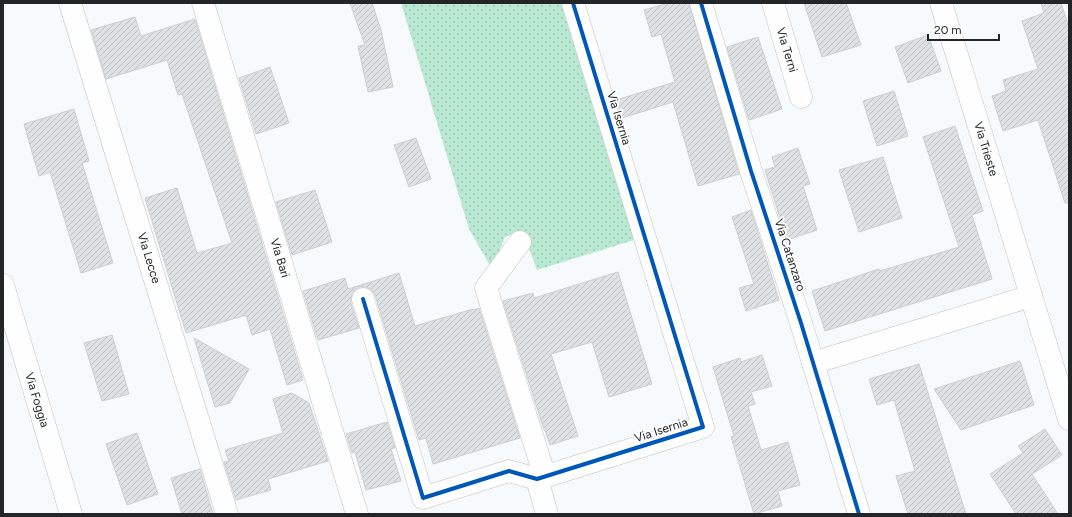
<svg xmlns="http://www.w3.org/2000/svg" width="1072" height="517" font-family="Figtree,sans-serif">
<defs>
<pattern id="grass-dots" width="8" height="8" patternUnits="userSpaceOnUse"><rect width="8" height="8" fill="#b9e8d3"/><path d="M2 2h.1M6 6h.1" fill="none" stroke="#9fc7b5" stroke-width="1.8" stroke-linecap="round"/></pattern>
<pattern id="building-hatch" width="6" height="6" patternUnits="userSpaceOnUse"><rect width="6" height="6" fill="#dfe2e4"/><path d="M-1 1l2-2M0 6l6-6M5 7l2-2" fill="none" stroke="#bfc2c4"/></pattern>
</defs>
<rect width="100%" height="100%" fill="#f6fafc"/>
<path fill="url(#grass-dots)" d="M 401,3 L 561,3 L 634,240 L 537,270 L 523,231 L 505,237 L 492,269 L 469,229 Z"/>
<g fill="url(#building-hatch)" stroke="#cccfd0">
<path d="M 350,3 L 372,3 L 381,30 L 393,87 L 368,92 L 358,46 L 365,45 Z"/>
<path d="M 669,3 L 689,3 L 739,174 L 698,186 L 673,102 L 622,118 L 616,100 L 675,82 L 661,34 L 652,37 L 644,10 Z"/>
<path d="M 804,3 L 846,3 L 861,45 L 822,57 Z"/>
<path d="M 1041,3 L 1061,3 L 1069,27 L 1069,203 L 1065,203 L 1038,120 L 1003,131 L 992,96 L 1006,91 L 1003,80 L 1038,69 L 1022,21 L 1044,13 Z"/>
<path d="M 135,17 L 141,36 L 195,19 L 303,380 L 287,385 L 270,329 L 252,335 L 246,315 L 186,333 L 145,198 L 177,188 L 197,253 L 232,243 L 182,94 L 178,95 L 167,60 L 106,79 L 91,30 Z"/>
<path d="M 928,35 L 941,71 L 908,83 L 895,47 Z"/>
<path d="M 758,37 L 782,109 L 749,120 L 727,47 Z"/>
<path d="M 270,67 L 289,123 L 256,134 L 239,78 Z"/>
<path d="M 894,91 L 908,136 L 877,146 L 863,101 Z"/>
<path d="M 74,109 L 89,161 L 82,163 L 113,263 L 81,273 L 50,172 L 39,176 L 24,124 Z"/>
<path d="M 955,126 L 983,211 L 972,215 L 992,279 L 825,331 L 812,291 L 879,269 L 880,271 L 959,247 L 923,137 Z"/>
<path d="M 416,138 L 431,179 L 409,187 L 394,145 Z"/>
<path d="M 798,148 L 810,184 L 803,186 L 817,230 L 787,240 L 765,170 L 775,167 L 772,157 Z"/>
<path d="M 883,157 L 902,218 L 859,232 L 839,170 Z"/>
<path d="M 315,190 L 332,242 L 292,255 L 276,202 Z"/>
<path d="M 751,210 L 779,300 L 746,311 L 739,288 L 754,284 L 732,217 Z"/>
<path d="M 618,272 L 652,384 L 609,397 L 592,342 L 551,354 L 578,436 L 550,445 L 545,430 L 544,430 L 503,301 L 533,293 L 534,298 Z"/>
<path d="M 399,273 L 415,326 L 473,309 L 473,310 L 479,308 L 520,438 L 433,464 L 426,438 L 419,440 L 375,295 L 372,290 L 366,287 L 359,287 L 354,291 L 351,297 L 351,303 L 359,328 L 318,340 L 303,291 L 345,278 L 348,289 Z"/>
<path d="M 112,335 L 129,394 L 102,401 L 84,343 Z"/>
<path d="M 194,338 L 249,369 L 230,403 L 215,407 Z"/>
<path d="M 762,355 L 772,386 L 751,392 L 755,404 L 748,406 L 761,450 L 788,442 L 800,485 L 778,491 L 782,506 L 754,514 L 731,437 L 734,436 L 713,367 L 740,358 L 741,362 Z"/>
<path d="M 1020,361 L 1034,405 L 961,430 L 934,389 Z"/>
<path d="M 919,364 L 959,492 L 966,514 L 908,514 L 896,476 L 915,471 L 894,400 L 877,405 L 869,379 Z"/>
<path d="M 292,393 L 309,403 L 328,461 L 268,479 L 271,490 L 236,500 L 224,462 L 229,461 L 225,450 L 283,433 L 273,399 Z"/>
<path d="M 387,422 L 395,448 L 391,449 L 401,481 L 366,490 L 355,452 L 352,453 L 346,434 Z"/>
<path d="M 1045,429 L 1062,455 L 1032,474 L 1058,514 L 1016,514 L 990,474 L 1023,453 L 1018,446 Z"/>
<path d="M 137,433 L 158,494 L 127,505 L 106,444 Z"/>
<path d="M 200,469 L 213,514 L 182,514 L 171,478 Z"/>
</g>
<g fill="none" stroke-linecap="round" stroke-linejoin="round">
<g stroke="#bdc0c2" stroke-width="23">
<g id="minor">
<path d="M 70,3 L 227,514"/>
<path d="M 203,3 L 357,514"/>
<path d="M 701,3 L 751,171 L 801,323 L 859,514"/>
<path d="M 773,3 L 801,97"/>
<path d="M 941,3 L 1069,419"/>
<path d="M 520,242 L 486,288 L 545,477"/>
<path d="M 3,285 L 71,514"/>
<path d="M 363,299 L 423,498 L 509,471 L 537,479 L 703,427 L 573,3"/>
<path d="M 813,363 L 1031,296"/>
<path d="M 537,479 L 547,514"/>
</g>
</g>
<use href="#minor" stroke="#fefeff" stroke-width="22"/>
<g stroke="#fff" stroke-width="6">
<g id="cycleway">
<path d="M 701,3 L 751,171 L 801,323 L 859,514"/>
<path d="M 363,299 L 423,498 L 509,471 L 537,479 L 703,427 L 573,3"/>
</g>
</g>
<use href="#cycleway" stroke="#0057b8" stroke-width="4"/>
</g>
<g text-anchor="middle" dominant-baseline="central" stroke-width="3.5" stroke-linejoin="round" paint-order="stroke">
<g font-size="12" fill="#232627" stroke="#fff">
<text transform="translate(787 50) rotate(73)">Via Terni</text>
<text transform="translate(619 118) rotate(73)">Via Isernia</text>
<text transform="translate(986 149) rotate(73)">Via Trieste</text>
<text transform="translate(790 255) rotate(72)">Via Catanzaro</text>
<text transform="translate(149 258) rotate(73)">Via Lecce</text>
<text transform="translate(280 258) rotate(73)">Via Bari</text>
<text transform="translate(37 400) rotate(73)">Via Foggia</text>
<text transform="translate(661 430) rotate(-18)">Via Isernia</text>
</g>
</g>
<rect width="1072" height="517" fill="none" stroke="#232627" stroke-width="8"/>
<path d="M928 34v6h71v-6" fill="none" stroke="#232627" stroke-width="2"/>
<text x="934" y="34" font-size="12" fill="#232627" stroke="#ffffff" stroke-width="3" paint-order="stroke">20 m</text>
</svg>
